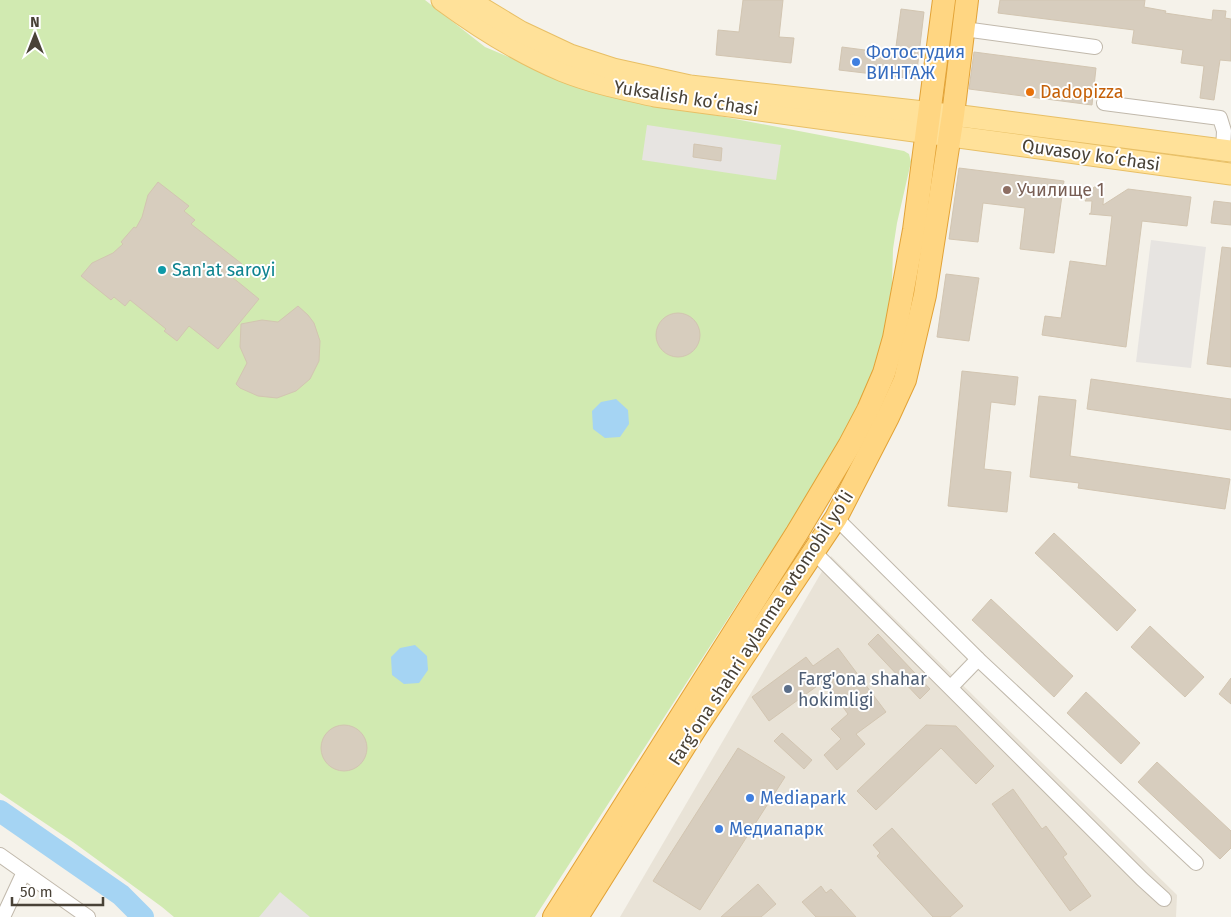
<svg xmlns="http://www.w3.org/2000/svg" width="1231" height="917" font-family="'Fira Sans',sans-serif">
<rect width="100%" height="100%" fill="#f5f2ea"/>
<path fill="#e9e3d7" d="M 831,556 L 1177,895 L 1176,917 L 620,917 Z"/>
<path fill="#d1eab1" d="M 0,0 L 425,0 L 485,47 L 593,92 L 904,151 L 909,154 L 911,162 L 897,223 L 893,249 L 892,285 L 888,313 L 882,340 L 870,379 L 853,415 L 813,487 L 535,917 L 174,917 L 162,907 L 73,842 L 0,793 Z"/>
<g fill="#e7e4e1">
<path d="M 647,125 L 781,145 L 776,180 L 642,160 Z"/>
<path d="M 1151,240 L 1206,247 L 1191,368 L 1136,362 Z"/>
<path d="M 280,892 L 310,917 L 259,917 Z"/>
</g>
<g fill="#a5d4f3">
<path d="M 616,399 L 628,410 L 629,424 L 620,437 L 605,438 L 593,429 L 592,411 L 601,402 Z"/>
<path d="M 415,645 L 427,656 L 428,670 L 419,683 L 404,684 L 392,675 L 391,657 L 400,648 Z"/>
</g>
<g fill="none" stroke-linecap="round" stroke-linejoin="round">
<path stroke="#a5d4f3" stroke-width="22" d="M 0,811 L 121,895 L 143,917"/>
</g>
<g fill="#d7cdbe" stroke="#d2c5b1">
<path d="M 743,0 L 783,0 L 779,37 L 794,38 L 791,63 L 716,55 L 718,30 L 739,32 Z"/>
<path d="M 1000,0 L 1145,0 L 1144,7 L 1166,11 L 1165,13 L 1212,20 L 1213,10 L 1226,11 L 1225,18 L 1231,19 L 1231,61 L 1220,60 L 1214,100 L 1200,98 L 1204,66 L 1181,63 L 1183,50 L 1132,43 L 1134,30 L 998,13 Z"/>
<path d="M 901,9 L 924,12 L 916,79 L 839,70 L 842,47 L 895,54 Z"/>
<path d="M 974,52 L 1096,68 L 1092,105 L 969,89 Z"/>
<path d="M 694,144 L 722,148 L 721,161 L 693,157 Z"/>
<path d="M 959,168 L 1064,181 L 1054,253 L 1020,249 L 1025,208 L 983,203 L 978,242 L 949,239 Z"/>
<path d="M 158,182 L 189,206 L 184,211 L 195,220 L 191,224 L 242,264 L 232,277 L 259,299 L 218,349 L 189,326 L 177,341 L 164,331 L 166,329 L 130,300 L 125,306 L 114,297 L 111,300 L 81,276 L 92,263 L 113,253 L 123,244 L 121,242 L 134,227 L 136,228 L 142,217 L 148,195 Z"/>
<path d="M 1094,187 L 1104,188 L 1103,205 L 1128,189 L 1191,197 L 1187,226 L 1142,221 L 1126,347 L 1042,335 L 1045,316 L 1061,318 L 1070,261 L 1106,266 L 1112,216 L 1089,214 L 1091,213 L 1092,201 L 1085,201 Z"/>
<path d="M 1214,201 L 1231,203 L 1231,225 L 1211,223 Z"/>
<path d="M 1222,247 L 1231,248 L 1231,367 L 1207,364 Z"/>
<path d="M 946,274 L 979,278 L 969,341 L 937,337 Z"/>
<path d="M 298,306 L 308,315 L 314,323 L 320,341 L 319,361 L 310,379 L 296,391 L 277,398 L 258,396 L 240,388 L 236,384 L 247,363 L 240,347 L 241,324 L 262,320 L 278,322 Z"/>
<circle cx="678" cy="335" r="22"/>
<path d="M 962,371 L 1018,377 L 1015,405 L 991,402 L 984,469 L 1011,472 L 1007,512 L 948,506 Z"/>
<path d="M 1091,379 L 1231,399 L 1231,430 L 1087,409 Z"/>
<path d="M 1039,396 L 1076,400 L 1070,456 L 1230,479 L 1225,509 L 1078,488 L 1079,483 L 1030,477 Z"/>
<path d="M 1054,533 L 1136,610 L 1117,631 L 1035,553 Z"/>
<path d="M 991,599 L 1073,676 L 1054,697 L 972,620 Z"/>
<path d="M 1150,626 L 1204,677 L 1185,697 L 1131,647 Z"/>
<path d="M 878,634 L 930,689 L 920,699 L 868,644 Z"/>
<path d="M 838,648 L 886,712 L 856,734 L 865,744 L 837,770 L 824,755 L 841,739 L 831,729 L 848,714 L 824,681 L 769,721 L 752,697 L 806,657 L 813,666 Z"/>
<path d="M 1231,678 L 1231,704 L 1219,694 Z"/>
<path d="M 1086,692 L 1140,743 L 1121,764 L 1067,713 Z"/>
<path d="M 926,725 L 956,726 L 994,766 L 976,784 L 941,748 L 876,810 L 857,791 Z"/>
<circle cx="344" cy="748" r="23"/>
<path d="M 782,733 L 812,760 L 804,769 L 774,741 Z"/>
<path d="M 738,748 L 785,777 L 700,910 L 653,881 Z"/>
<path d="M 1157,762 L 1231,831 L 1231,848 L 1220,859 L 1138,782 Z"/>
<path d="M 1013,789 L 1042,829 L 1046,826 L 1067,854 L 1063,857 L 1091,896 L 1070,911 L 992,804 Z"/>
<path d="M 892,828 L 963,906 L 950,917 L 933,917 L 877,856 L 880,853 L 873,845 Z"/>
<path d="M 758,884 L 776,904 L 761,917 L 721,917 Z"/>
<path d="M 821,886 L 826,893 L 831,889 L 856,917 L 816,917 L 802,902 Z"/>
</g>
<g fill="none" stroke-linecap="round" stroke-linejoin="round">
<g stroke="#c1b9ac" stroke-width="16">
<g id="minor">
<path d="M 964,29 L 1095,47"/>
<path d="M 1104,103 L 1220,118 L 1224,131 L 1223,150"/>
<path d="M 836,518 L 978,659 L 1196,863"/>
<path d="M 814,552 L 1142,879 L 1164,899"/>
<path d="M 951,687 L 978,659"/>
<path d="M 0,855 L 88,917"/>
<path d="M 3,917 L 24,872"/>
</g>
</g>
<g stroke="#e8bf65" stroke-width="23">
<g id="primary">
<path d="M 442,0 C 480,28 520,53 563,71 C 593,83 624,89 655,96 L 1231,174"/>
<path d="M 468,0 L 521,32 L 570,55 L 613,69 L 690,86 L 969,117 L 1231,151"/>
</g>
</g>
<g stroke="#e2a236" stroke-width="24">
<g id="trunk">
<path d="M 554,917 L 797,533 L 849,446 L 868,410 L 884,373 L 894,338 L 914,230 L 944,0"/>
<path d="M 577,917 L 699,723 L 836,518 L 888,417 L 905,380 L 925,295 L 953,115 L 967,0"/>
</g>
</g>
<use href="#minor" stroke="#fff" stroke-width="14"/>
<use href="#primary" stroke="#ffe199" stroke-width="21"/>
<use href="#trunk" stroke="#ffd682" stroke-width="22"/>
</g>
<g fill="#3f7fe0" stroke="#fff" stroke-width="2">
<circle cx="856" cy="62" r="5"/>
<circle cx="750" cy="798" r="5"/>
<circle cx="719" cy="829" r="5"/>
</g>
<circle fill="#e8710a" stroke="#fff" stroke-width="2" cx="1030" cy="92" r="5"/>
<circle fill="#8d6e63" stroke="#fff" stroke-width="2" cx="1007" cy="190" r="5"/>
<circle fill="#0f9aa8" stroke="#fff" stroke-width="2" cx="162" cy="270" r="5"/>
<circle fill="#5c6f8a" stroke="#fff" stroke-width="2" cx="788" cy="689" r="5"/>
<g text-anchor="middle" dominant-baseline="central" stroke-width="4" stroke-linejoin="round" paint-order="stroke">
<g font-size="18" fill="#366cbe" stroke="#fff" text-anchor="start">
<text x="866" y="52">Фотостудия<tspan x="866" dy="21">ВИНТАЖ</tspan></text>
<text x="760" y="798">Mediapark</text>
<text x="729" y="829">Медиапарк</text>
</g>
<g font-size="18" fill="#c56008" stroke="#fff" text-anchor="start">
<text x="1040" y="92">Dadopizza</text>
</g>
<g font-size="18" fill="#494237" stroke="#fff">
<text transform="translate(686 98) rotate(9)">Yuksalish koʻchasi</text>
<text transform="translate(1091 155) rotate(8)">Quvasoy koʻchasi</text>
<text transform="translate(761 628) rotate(-57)">Fargʻona shahri aylanma avtomobil yoʻli</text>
</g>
<g font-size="18" fill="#785e54" stroke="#fff" text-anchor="start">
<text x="1017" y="190">Училище 1</text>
</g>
<g font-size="18" fill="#0d838f" stroke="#fff" text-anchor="start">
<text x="172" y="270">San'at saroyi</text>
</g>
<g font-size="18" fill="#4e5e75" stroke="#fff" text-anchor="start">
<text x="798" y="679">Farg'ona shahar<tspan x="798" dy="21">hokimligi</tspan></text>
</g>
</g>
<g transform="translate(35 35)" stroke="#ffffff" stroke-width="4" paint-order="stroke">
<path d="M0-4L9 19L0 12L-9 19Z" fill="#494237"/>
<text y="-8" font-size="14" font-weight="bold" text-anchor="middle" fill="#494237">N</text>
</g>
<path d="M12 897v8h91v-8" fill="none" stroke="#494237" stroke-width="2.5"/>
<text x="20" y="897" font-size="15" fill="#494237" stroke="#ffffff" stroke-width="4" paint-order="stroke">50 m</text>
</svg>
